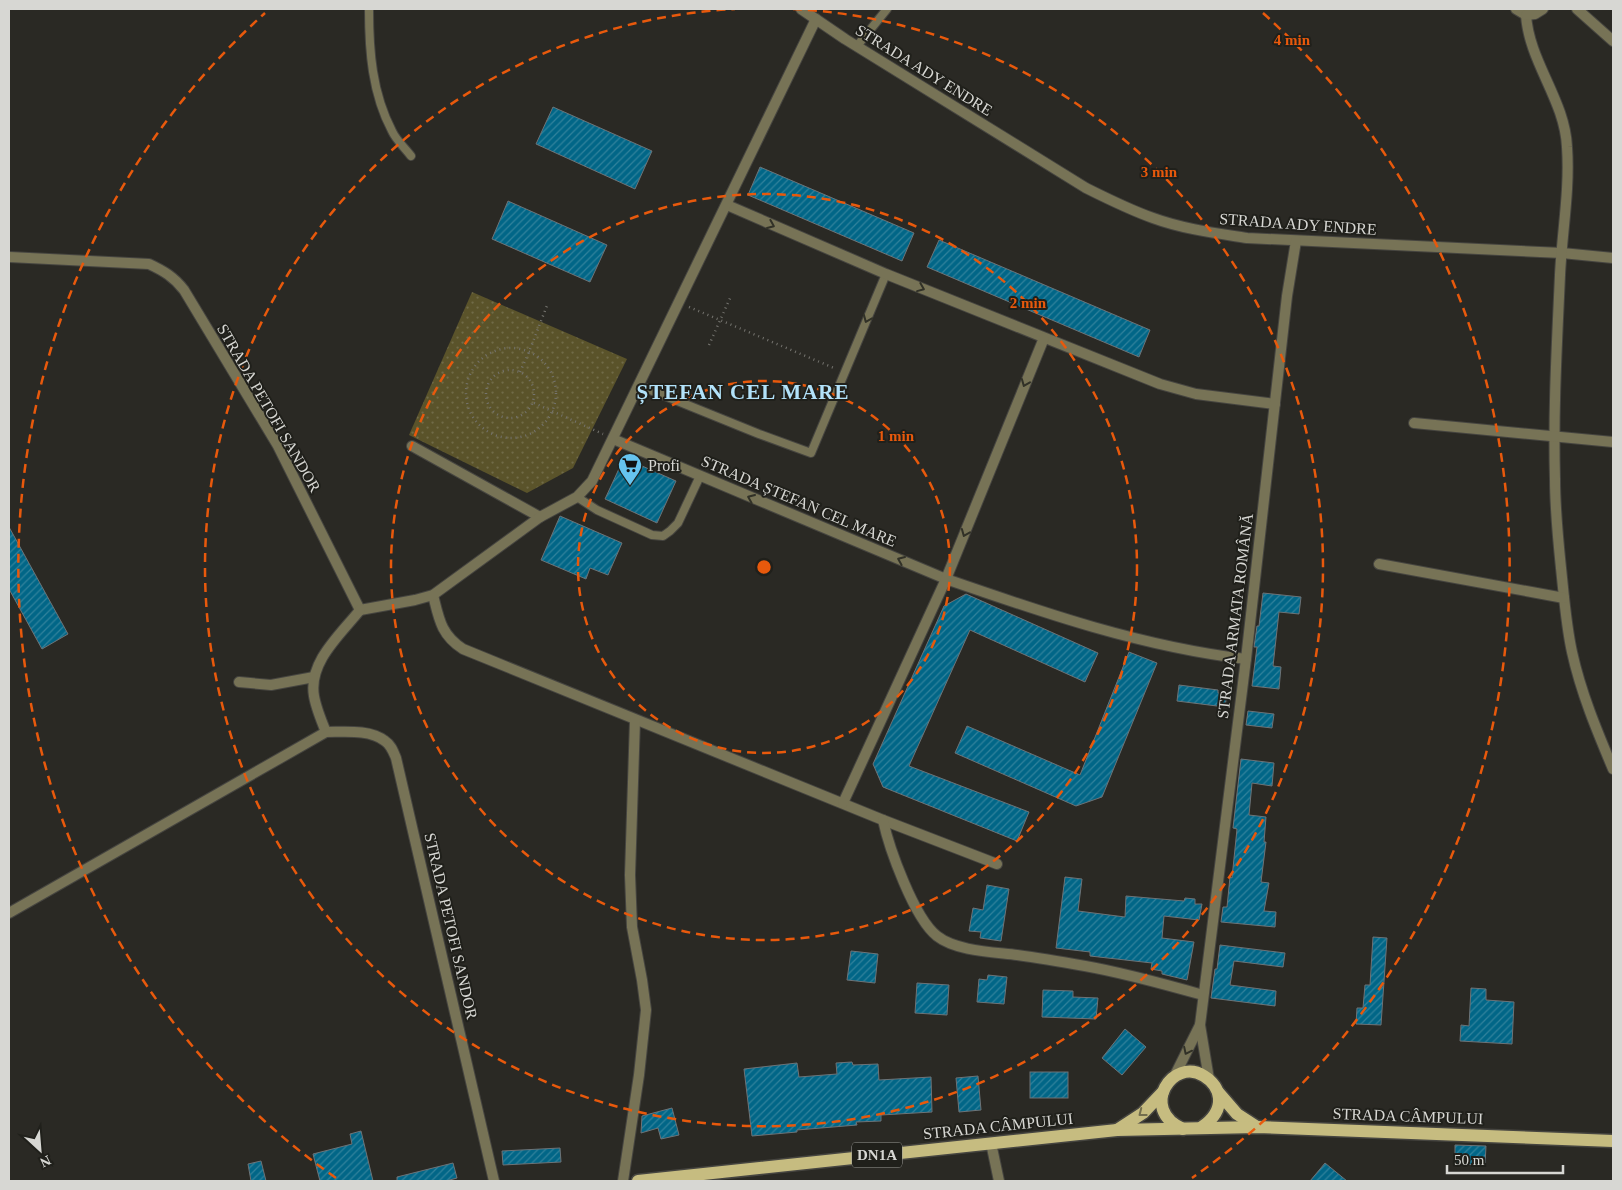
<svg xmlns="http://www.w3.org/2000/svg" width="1622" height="1190" font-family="'Times New Roman',serif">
<defs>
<pattern id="green-dots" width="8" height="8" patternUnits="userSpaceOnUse" patternTransform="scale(1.25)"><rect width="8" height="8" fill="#5a532a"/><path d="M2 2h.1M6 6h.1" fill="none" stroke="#716b48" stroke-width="1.8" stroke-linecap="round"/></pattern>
<pattern id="building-hatch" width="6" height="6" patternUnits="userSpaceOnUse" patternTransform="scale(1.25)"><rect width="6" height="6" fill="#016687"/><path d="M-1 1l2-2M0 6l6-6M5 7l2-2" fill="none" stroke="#31829c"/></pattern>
</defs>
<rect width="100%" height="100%" fill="#2a2924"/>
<path fill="url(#green-dots)" d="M 472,292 L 627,359 L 573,468 L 527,493 L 409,435 Z"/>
<g fill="url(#building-hatch)" stroke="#6d7377">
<path d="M 553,107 L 652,151 L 635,189 L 536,144 Z"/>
<path d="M 760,167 L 914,233 L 902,261 L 748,195 Z"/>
<path d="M 508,201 L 607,245 L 590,282 L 492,239 Z"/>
<path d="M 939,240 L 1150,330 L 1139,357 L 927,267 Z"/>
<path d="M 624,458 L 676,481 L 657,523 L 605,499 Z"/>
<path d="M 560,516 L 622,543 L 608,575 L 590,568 L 586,579 L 541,560 Z"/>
<path d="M 9,527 L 68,634 L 42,649 L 9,589 Z"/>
<path d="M 1263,593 L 1301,597 L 1299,614 L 1279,612 L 1273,666 L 1281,667 L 1279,689 L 1252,686 L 1257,647 L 1254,647 L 1257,626 L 1259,626 Z"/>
<path d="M 966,594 L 1098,653 L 1085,682 L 970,630 L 909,766 L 1029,812 L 1017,841 L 883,787 L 873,764 L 944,606 Z"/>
<path d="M 1129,652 L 1157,663 L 1102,797 L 1076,806 L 955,753 L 967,726 L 1080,775 Z"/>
<path d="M 1179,685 L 1218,690 L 1218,693 L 1227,694 L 1225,707 L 1177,701 Z"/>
<path d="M 1248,711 L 1274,714 L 1272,728 L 1246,725 Z"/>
<path d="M 1241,759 L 1274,763 L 1272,786 L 1252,783 L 1249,815 L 1266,817 L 1264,842 L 1266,842 L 1261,882 L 1269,883 L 1264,911 L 1276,912 L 1275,927 L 1221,922 L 1223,907 L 1227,907 L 1230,877 L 1232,878 L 1237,829 L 1233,828 Z"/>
<path d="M 1065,877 L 1082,879 L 1078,911 L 1125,917 L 1126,896 L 1184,901 L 1185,898 L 1195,899 L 1195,904 L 1202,904 L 1199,920 L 1164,916 L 1162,938 L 1194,942 L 1187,980 L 1162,974 L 1162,971 L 1151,969 L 1152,963 L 1090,956 L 1090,952 L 1056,948 Z"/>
<path d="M 987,885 L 1009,889 L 1001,941 L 980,938 L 981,932 L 969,931 L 973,908 L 983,910 Z"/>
<path d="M 1373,937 L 1387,938 L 1381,1025 L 1356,1024 L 1357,1008 L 1363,1008 L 1365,985 L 1370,985 Z"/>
<path d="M 1220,945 L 1285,953 L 1283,967 L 1234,961 L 1230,985 L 1276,991 L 1275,1006 L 1211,998 L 1215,969 L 1217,969 Z"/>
<path d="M 851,951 L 878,954 L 875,983 L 847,980 Z"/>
<path d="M 988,975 L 1007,977 L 1004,1004 L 977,1002 L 979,979 L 987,980 Z"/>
<path d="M 917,983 L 949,985 L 947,1015 L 915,1013 Z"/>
<path d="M 1471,988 L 1486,989 L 1486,1000 L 1514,1002 L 1512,1044 L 1460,1041 L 1461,1025 L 1469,1026 Z"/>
<path d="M 1043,990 L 1073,991 L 1073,997 L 1098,998 L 1096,1019 L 1042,1017 Z"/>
<path d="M 1125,1029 L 1146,1047 L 1122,1075 L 1102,1058 Z"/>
<path d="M 852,1062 L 853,1065 L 878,1064 L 879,1080 L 931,1077 L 932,1112 L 881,1115 L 881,1121 L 856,1122 L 857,1125 L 797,1130 L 797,1132 L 752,1136 L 744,1069 L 797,1063 L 799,1077 L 837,1074 L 836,1063 Z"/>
<rect x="1030" y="1072" width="38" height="26"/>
<path d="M 978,1076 L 981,1110 L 959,1112 L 956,1078 Z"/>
<path d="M 672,1108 L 679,1135 L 661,1139 L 658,1128 L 641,1133 L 642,1116 Z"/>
<path d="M 361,1131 L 373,1181 L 320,1181 L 313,1154 L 352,1144 L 350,1134 Z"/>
<path d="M 1455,1145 L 1486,1146 L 1485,1165 L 1455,1164 Z"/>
<path d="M 560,1148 L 561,1162 L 503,1165 L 502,1151 Z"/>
<path d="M 261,1161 L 266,1181 L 251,1181 L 248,1164 Z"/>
<path d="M 453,1163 L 457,1178 L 446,1181 L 397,1181 L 397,1177 Z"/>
<path d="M 1325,1163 L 1347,1181 L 1310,1181 Z"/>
</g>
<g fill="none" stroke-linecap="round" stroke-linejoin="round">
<g stroke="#464540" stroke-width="10">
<g id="lane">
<path d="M 369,9 C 369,51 372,93 392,131 C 396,140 405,148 411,156"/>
<path d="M 857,46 L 887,9"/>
<path d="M 638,385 L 759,434 L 811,453 L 886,274"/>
<path d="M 577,497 L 597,510 L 652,535 L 663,536 L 670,531 L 678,523 L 700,476"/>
</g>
</g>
<g stroke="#464540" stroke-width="12">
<g id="street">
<path d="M 801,9 L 845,39 L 1086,188 C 1108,199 1130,210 1153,218 C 1183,229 1215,233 1247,238 L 1562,253 L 1613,258"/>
<path d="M 1516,9 L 1526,15"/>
<path d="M 1577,9 L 1613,41"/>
<path d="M 1526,15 C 1529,62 1565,100 1567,147 C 1570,190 1562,232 1560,275 C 1557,343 1553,411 1555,479 C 1555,509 1558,539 1561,568 C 1564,596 1566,625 1572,652 C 1581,693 1597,731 1613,769"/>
<path d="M 1526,15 L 1535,14 L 1543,9"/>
<path d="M 727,205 L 886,274 L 1160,384 L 1196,394 L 1275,404"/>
<path d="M 9,257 L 149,264 C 164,271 174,277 184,290 L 278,446 L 360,610"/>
<path d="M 1414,423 L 1613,442"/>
<path d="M 613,439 L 946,579 C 1044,613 1143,647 1246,659"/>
<path d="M 412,446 L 540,517"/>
<path d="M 1379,564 L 1564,598"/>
<path d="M 433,595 C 439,619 441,635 463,649 L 883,820 L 997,864"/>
<path d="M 360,610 L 415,600 L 433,595 L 540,517 L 577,497 L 592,481 L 816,19"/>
<path d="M 239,682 L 271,685 L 314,677"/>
<path d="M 326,732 C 344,732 370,729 385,741 C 391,745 393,751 396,758 L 494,1181"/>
<path d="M 843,803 L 946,579 L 1044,338"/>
<path d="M 883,820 C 889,848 914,918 937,936 C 956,951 993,952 1017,955 C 1040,958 1063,962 1085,966 C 1125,973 1164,984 1203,995"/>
<path d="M 9,913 L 326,732 C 321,720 316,708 314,696 C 308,662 341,634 360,610"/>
<path d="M 1200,1025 L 1209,1079"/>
<path d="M 1174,1077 L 1200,1025 L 1246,659 L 1287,296 L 1296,241"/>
<path d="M 991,1143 L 999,1181"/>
<path d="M 623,1181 L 639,1075 L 646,1010 L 642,980 L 632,927 L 630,875 L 635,720"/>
</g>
</g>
<g stroke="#464540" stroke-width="15">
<g id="primary">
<path d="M 1218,1092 L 1237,1114 L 1257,1127"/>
<path d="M 1183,1129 C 1138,1109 1173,1056 1204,1076 C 1212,1081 1218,1089 1219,1098 C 1220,1111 1212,1120 1202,1127"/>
<path d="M 1117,1130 L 1143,1113 L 1163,1092"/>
<path d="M 638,1181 L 1117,1130 L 1257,1127 L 1613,1141"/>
</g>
</g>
<g stroke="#75746f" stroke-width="2.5" stroke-dasharray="1 4" stroke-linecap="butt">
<path d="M 689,307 L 834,368"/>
<path d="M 709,345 L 731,296"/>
<circle cx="511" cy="393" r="45"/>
<circle cx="510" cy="394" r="24"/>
<path d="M 520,372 L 529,352 L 548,303"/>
<path d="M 534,403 L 603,434"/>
</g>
<use href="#lane" stroke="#777356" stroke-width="8"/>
<use href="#street" stroke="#777356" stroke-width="10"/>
<use href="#primary" stroke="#c6bc80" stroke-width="12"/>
</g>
<defs><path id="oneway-chevron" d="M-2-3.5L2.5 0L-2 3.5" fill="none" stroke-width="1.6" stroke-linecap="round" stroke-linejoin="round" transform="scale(1.25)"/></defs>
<g stroke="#313127">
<use href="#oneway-chevron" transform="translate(771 225) rotate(23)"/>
<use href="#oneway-chevron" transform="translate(921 288) rotate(22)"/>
<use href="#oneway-chevron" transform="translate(867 319) rotate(113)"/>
<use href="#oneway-chevron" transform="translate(1025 383) rotate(112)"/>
<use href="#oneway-chevron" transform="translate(751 498) rotate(-157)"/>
<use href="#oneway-chevron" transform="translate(965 533) rotate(112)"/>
<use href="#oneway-chevron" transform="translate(901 560) rotate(-157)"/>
<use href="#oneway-chevron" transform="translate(1187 1051) rotate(116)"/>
</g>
<use stroke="#736e4e" href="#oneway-chevron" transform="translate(1142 1113) rotate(142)"/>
<g fill="none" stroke="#e8590c" stroke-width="2.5" stroke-dasharray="9 6">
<circle cx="764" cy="567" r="186"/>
<circle cx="764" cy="567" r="373"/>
<path d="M793 9A559 559 0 1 1 735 9"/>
<path d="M336 1178A746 746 0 0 1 265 13M1263 13A746 746 0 0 1 1192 1178"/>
</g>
<defs>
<g id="supermarket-pin" transform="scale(1.25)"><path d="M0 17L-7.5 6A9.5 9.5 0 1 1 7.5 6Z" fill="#66c4ef" stroke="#20201b"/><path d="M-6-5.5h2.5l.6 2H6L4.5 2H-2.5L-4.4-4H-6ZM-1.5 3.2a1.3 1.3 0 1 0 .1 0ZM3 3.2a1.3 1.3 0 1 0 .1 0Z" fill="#111"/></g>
</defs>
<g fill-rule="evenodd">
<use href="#supermarket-pin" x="630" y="465"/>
</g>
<g text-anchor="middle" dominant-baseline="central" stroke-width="4" stroke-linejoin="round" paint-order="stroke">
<rect fill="#20201b" stroke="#a0a09c" stroke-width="1" x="852" y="1142.5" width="50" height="25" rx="4"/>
<g font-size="15" font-weight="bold" fill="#d7d7d3">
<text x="877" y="1155">DN1A</text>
</g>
<g font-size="16" fill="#d7d7d3" stroke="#20201b">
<text transform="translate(924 70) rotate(32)">STRADA ADY ENDRE</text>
<text transform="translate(1298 224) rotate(4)">STRADA ADY ENDRE</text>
<text transform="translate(269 408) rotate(60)">STRADA PETOFI SANDOR</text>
<text transform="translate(799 501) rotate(23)">STRADA ȘTEFAN CEL MARE</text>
<text transform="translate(1235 616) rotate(-83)">STRADA ARMATA ROMÂNĂ</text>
<text transform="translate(451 926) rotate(77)">STRADA PETOFI SANDOR</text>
<text transform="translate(1408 1116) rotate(2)">STRADA CÂMPULUI</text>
<text transform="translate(998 1126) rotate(-6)">STRADA CÂMPULUI</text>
</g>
<g font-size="16" fill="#d7d7d3" stroke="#20201b" text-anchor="start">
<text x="648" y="465">Profi</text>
</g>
<g font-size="21" font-weight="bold" letter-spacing="1" fill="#b2e2fa" stroke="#20201b">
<text x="743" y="392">ȘTEFAN CEL MARE</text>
</g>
</g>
<circle cx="764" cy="567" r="8" fill="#e8590c" stroke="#20201b" stroke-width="2.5"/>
<g font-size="15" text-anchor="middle" font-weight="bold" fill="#e8590c" stroke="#20201b" stroke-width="4" stroke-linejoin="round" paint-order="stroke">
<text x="1292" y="45">4 min</text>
<text x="1159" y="177">3 min</text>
<text x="1028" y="308">2 min</text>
<text x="896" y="441">1 min</text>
</g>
<rect width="1622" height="1190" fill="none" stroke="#d7d7d3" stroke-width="20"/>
<g transform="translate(40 1150) rotate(154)" stroke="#20201b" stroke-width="4" paint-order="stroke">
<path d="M0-4L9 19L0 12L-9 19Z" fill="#d7d7d3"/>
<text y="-8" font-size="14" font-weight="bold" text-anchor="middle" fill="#d7d7d3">N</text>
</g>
<path d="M1447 1165v8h116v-8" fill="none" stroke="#d7d7d3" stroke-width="2.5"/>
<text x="1454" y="1165" font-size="15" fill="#d7d7d3" stroke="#20201b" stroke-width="4" paint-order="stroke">50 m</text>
</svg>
